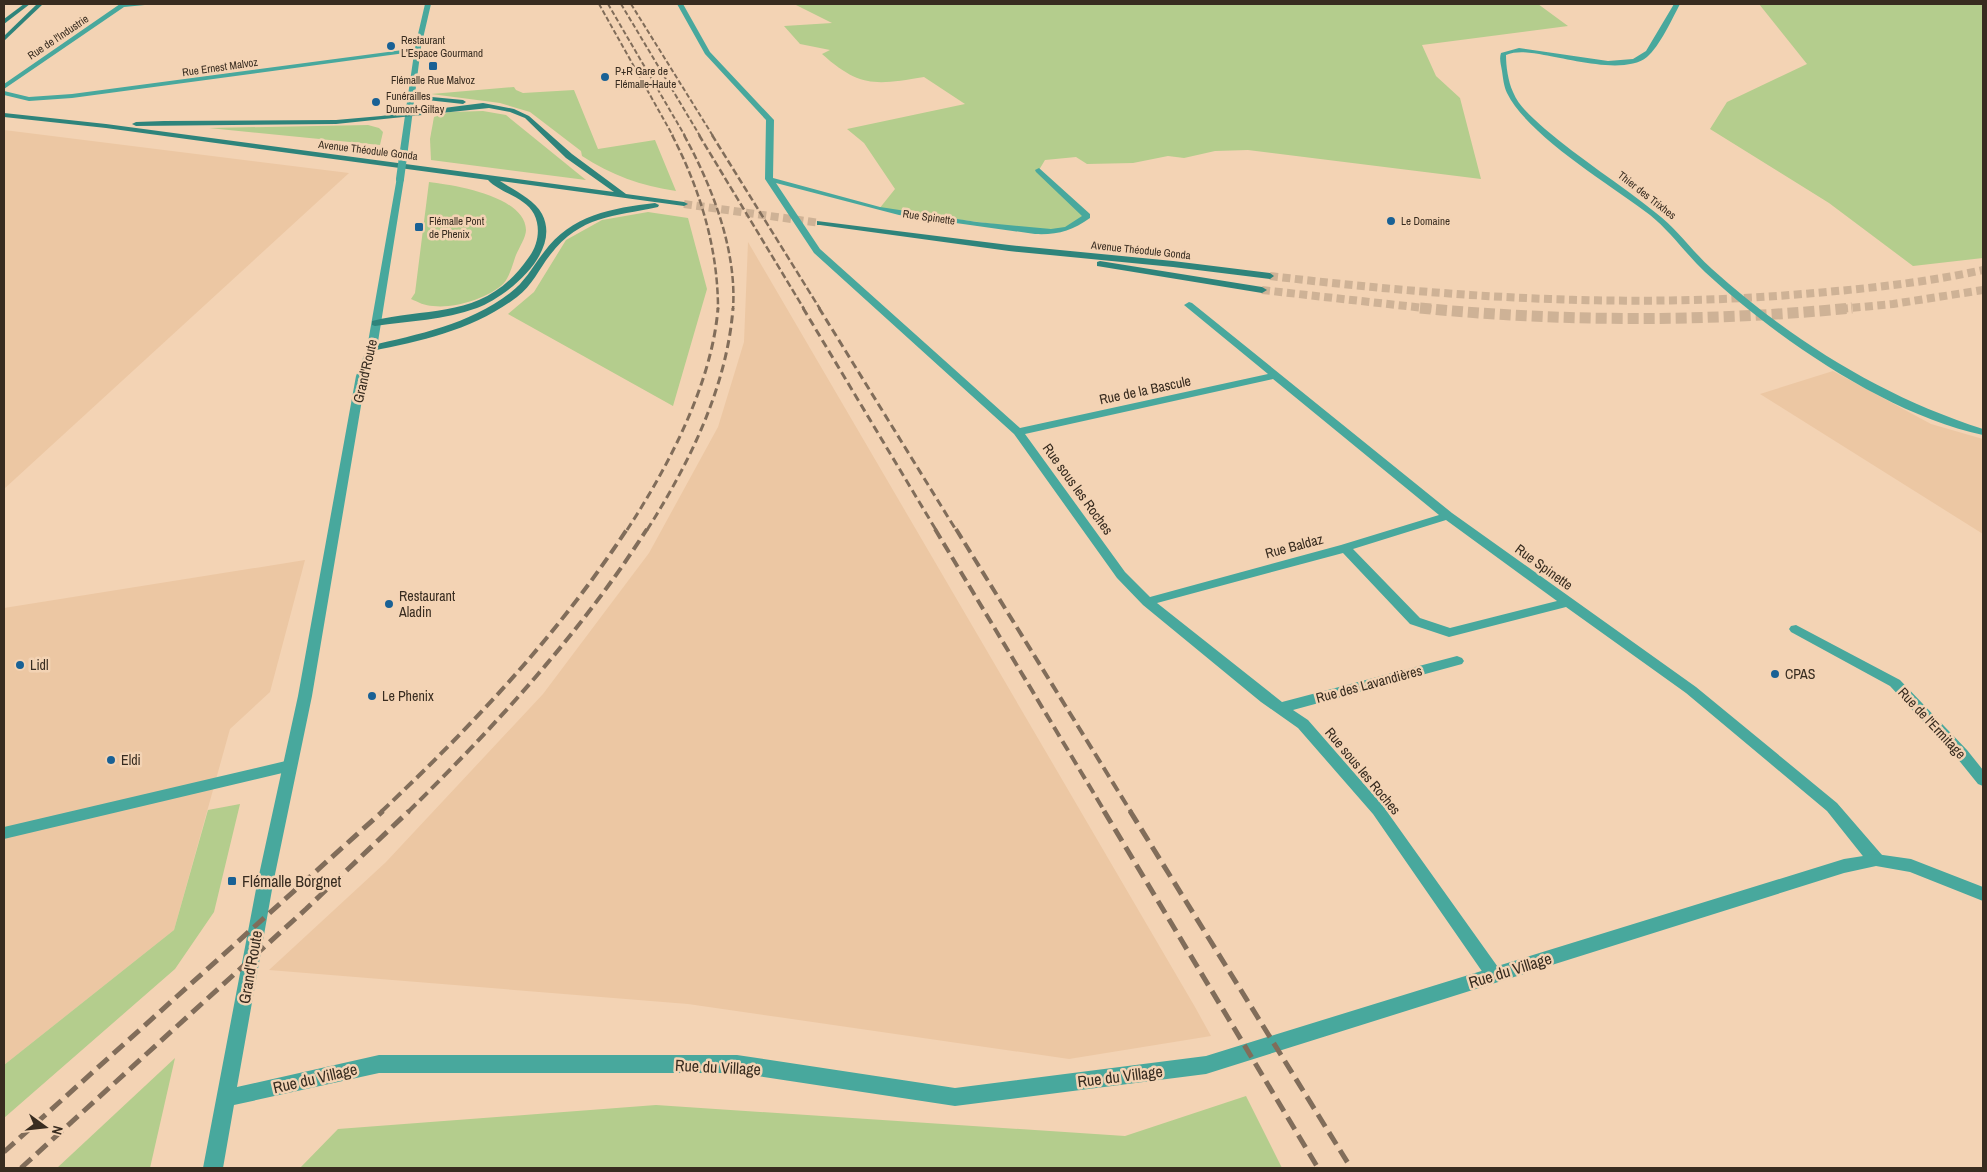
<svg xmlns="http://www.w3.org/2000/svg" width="1987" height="1172" font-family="'Archivo Narrow',sans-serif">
<rect width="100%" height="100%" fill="#f3d3b4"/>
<g fill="#ecc7a3">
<path d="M 4,130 L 349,173 L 4,489 Z"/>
<path d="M 748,242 L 1195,1007 L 1211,1036 L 1069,1059 L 688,1004 L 269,970 L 386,862 L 543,694 L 649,553 L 718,427 L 744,342 Z"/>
<path d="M 1833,371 L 1931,424 L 1983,439 L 1983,534 L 1760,394 Z"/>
<path d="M 305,560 L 270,692 L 230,729 L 174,930 L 4,1065 L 4,608 Z"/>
</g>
<g fill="#b4cd8d">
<path d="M 794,4 L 1538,4 L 1568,26 L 1422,45 L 1436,76 L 1460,98 L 1481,179 L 1248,150 L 1215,151 L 1184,158 L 1168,156 L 1133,163 L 1087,164 L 1076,157 L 1045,160 L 1039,170 L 1087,216 L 1067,230 L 1055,232 L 879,209 L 895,189 L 864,143 L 847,129 L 965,104 L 924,77 C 876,85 860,88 822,54 L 830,50 L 800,44 L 784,26 L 832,23 Z"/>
<path d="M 1759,4 L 1983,4 L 1983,258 L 1913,266 L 1829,203 L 1710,129 L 1727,102 L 1807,64 Z"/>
<path d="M 514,87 L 516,90 L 523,93 L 574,90 L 598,149 L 655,140 L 676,191 C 641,186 611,175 582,156 L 581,151 L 530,112 L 500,103 L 431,94 Z"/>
<path d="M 483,111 L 506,115 L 586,180 L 431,160 L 430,139 L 434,117 L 450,112 Z"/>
<path d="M 368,125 L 379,128 L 383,132 L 380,145 L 209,128 Z"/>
<path d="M 429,182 C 454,185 525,196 526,230 C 526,237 519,248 516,255 C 513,263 510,276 504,283 C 490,298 453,309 433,306 C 425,306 418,302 411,299 L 415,293 Z"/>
<path d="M 648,212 L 688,218 L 707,289 L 673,406 L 508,314 L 534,292 L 566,240 L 602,220 Z"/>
<path d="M 240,804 L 214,912 L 175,969 L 4,1118 L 4,1065 L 174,930 L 208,810 Z"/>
<path d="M 175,1058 L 150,1168 L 57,1168 Z"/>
<path d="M 1246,1096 L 1282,1168 L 300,1168 L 338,1129 L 656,1105 L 1125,1136 Z"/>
</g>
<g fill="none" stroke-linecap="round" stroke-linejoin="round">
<g stroke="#ceb296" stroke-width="8" stroke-dasharray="8 4.5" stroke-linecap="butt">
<path d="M 684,204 L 820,223"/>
<path d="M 1270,276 C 1447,297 1625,309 1803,294 C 1863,289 1924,283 1983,270"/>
<path d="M 1262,290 L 1433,309"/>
<path d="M 1840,309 L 1893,304 L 1983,290"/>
</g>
<path stroke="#ceb296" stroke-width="11" stroke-dasharray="11 5" stroke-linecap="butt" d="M 1420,308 C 1564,322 1709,322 1852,308"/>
<g fill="#48a89d" fill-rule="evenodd">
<path d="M 120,4 L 155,4 L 124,7 L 4,89 L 4,84 Z"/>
<path d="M 677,4 L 683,4 L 710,52 L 774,120 L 773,178 L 880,207 L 977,222 L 1051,229 L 1065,227 L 1082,216 L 1036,172 L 1035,170 L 1039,168 L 1090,214 L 1090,218 C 1072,231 1057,235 1035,234 L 899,215 L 776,183 L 820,249 L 1020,428 L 1268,374 L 1184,305 L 1189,302 L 1192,303 L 1452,513 L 1696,687 L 1837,803 L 1882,855 L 1884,860 L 1882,865 L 1876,866 L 1870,865 L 1827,811 L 1686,693 L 1566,607 L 1449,637 L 1410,624 L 1343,553 L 1157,603 L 1282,702 L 1457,656 L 1462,658 L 1464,661 L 1462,664 L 1293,710 L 1308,720 L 1383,806 L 1500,970 L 1503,975 L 1500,980 L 1494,983 L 1488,980 L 1373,814 L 1298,728 L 1261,702 L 1143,605 L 1117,578 L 1014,434 L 814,253 L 765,179 L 766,120 L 705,54 ZM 1273,379 L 1439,515 L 1341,545 L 1150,597 L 1125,572 L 1025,434 ZM 1446,520 L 1557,601 L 1450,628 L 1420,618 L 1353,549 Z"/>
<path d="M 1674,4 L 1680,4 C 1672,19 1660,46 1647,57 C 1625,75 1570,59 1544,55 C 1532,53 1518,50 1506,55 C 1506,66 1508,81 1513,92 C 1519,107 1533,118 1545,129 C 1580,159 1620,184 1656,213 C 1677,229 1692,251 1712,269 C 1791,340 1882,397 1983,429 L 1983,435 C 1888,415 1776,338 1705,272 C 1686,254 1671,232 1650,215 C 1611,185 1528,136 1507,93 C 1504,87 1503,78 1502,71 C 1501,65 1499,59 1501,53 L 1519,48 L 1608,61 L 1633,59 L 1646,51 Z"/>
<path d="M 418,48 L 421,50 L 420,51 L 72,98 L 29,101 L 4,95 L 4,91 L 29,97 L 72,94 Z"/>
<path d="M 1796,625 L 1900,680 L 1967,750 L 1983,770 L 1983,786 L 1978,784 L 1957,758 L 1890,686 L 1791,632 L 1789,629 L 1791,626 Z"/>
<path d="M 290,760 L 295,762 L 297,766 L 295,770 L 4,839 L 4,827 Z"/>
</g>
<g fill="#48a89d" fill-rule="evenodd">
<path d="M 425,4 L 431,4 L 421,47 L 407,157 L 403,159 L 399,157 L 415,47 Z"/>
<path d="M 397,177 L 404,179 L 377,348 L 366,376 L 312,696 L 273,884 L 237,1087 L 379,1055 L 737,1055 L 955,1088 L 1206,1056 L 1844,859 L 1876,854 L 1911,859 L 1983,887 L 1983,901 L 1910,872 L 1876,866 L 1844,873 L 1206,1074 L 955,1106 L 737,1073 L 379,1073 L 234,1105 L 223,1168 L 203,1168 L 257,884 L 298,696 L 356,376 L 367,348 Z"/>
</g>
<g fill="#2e847b" fill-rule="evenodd">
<path d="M 24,4 L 30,4 L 4,24 L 4,19 Z"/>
<path d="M 37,4 L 43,4 L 4,41 L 4,36 Z"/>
<path d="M 411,95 L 463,100 L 466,102 L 463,104 L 409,98 L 408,97 Z"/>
<path d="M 483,103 L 514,109 L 529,116 L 572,154 L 626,194 L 684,202 L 688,204 L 684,206 L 500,181 C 513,190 534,199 542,214 C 562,252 508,296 477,308 C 444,320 409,321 375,326 L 372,325 L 372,321 C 434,306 486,320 529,257 C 538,245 541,228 534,214 C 525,197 500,193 488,180 L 106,128 L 4,117 L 4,113 L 106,124 L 614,192 L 566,158 L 525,118 L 510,112 L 489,108 L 336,124 L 136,126 L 132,124 L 136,122 L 164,121 L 336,120 L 381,116 Z"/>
<path d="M 655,203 L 659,205 L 658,207 C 613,217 581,215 550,255 C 539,269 532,286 517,297 C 475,329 423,341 372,351 L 367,348 L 369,346 C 419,334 468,325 510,293 C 525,282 533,266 544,252 C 571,215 612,208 655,203 Z"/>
<path d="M 817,221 L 1009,245 L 1173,261 L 1270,273 L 1274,276 L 1270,279 L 1173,267 L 1009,251 L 820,225 L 817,225 Z"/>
<path d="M 1100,261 L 1262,287 L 1267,290 L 1262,293 L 1097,266 L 1097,262 Z"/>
</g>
<g stroke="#816d5a" stroke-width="2" stroke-dasharray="5 2.5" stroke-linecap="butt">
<path d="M 599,4 L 673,136"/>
<path d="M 608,4 L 685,136"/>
<path d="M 621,4 L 700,136"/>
<path d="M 631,4 L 713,136"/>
</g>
<g stroke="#816d5a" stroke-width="2.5" stroke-dasharray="7 3" stroke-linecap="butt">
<path d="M 672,135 C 700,189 718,248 718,309"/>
<path d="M 684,135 C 712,186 737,250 733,309"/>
<path d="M 699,135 L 804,309"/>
<path d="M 712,135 L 820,309"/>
</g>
<g stroke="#816d5a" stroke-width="3" stroke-dasharray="8 4.5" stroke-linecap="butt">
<path d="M 803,308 L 936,530"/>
<path d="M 819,308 L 956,530"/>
<path d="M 627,530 C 668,467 712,384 718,308"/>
<path d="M 647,530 C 689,464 727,387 733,308"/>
</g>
<g stroke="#816d5a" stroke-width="4" stroke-dasharray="11 5.5" stroke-linecap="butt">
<path d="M 935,529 L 1105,812"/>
<path d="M 956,529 L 1131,812"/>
<path d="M 381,812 C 473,725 558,635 627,529"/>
<path d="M 408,812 C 496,725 580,634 647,529"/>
</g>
<g stroke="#816d5a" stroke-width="5" stroke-dasharray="14 7" stroke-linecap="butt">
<path d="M 1104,811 L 1318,1168"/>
<path d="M 1130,811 L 1351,1168"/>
<path d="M 4,1152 L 383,811"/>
<path d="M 21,1168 L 306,909 L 409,811"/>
</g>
<path stroke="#48a89d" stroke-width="8" d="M 400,179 L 403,157"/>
</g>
<g fill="#196195" stroke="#f3d3b4" stroke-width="2">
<circle cx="391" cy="46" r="5"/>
<rect x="428" y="61" width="10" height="10" rx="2.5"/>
<circle cx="605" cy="77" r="5"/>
<circle cx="376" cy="102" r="5"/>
<circle cx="1391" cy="221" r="5"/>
<rect x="414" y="222" width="10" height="10" rx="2.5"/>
<circle cx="389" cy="604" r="5"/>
<circle cx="20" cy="665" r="5"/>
<circle cx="1775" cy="674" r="5"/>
<circle cx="372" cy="696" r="5"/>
<circle cx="111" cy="760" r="5"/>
<rect x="227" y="876" width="10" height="10" rx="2.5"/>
</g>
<g text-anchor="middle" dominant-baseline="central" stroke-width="5" stroke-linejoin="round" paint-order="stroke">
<g font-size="11" fill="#382c20" stroke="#f3d3b4">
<text transform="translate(58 37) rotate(-34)">Rue de l'Industrie</text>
<text transform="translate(220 67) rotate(-8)">Rue Ernest Malvoz</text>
<text transform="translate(368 150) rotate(7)">Avenue Théodule Gonda</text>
<text transform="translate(1647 195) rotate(38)">Thier des Trixhes</text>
<text transform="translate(929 217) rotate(8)">Rue Spinette</text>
<text transform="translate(1141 250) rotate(6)">Avenue Théodule Gonda</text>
</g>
<g font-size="11" fill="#382c20" stroke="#f3d3b4" text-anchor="start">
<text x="401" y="40">Restaurant<tspan x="401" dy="13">L'Espace Gourmand</tspan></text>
<text x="615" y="71">P+R Gare de<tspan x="615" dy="13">Flémalle-Haute</tspan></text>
<text x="433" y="80" text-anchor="middle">Flémalle Rue Malvoz</text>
<text x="386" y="96">Funérailles<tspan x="386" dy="13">Dumont-Giltay</tspan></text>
<text x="429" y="221">Flémalle Pont<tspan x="429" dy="13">de Phenix</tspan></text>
<text x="1401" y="221">Le Domaine</text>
</g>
<g font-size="14" fill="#382c20" stroke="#f3d3b4">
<text transform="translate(365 371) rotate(-77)">Grand'Route</text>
<text transform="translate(1145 390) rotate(-12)">Rue de la Bascule</text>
<text transform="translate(1078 489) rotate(54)">Rue sous les Roches</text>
<text transform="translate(1294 546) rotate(-15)">Rue Baldaz</text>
<text transform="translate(1544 567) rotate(36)">Rue Spinette</text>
<text transform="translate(1369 684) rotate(-15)">Rue des Lavandières</text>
<text transform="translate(1932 723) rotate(47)">Rue de l'Ermitage</text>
<text transform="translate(1363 771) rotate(50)">Rue sous les Roches</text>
</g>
<g font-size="14" fill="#382c20" stroke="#f3d3b4" text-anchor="start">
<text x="399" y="596">Restaurant<tspan x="399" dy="16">Aladin</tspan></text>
<text x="30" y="665">Lidl</text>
<text x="1785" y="674">CPAS</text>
<text x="382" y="696">Le Phenix</text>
<text x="121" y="760">Eldi</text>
</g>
<g font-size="16" fill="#382c20" stroke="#f3d3b4" text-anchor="start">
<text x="242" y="881">Flémalle Borgnet</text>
</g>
<g font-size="16" fill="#382c20" stroke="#f3d3b4">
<text transform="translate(250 967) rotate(-80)">Grand'Route</text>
<text transform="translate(1510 970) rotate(-17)">Rue du Village</text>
<text transform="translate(718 1067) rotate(3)">Rue du Village</text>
<text transform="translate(1120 1076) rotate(-7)">Rue du Village</text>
<text transform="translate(315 1078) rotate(-13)">Rue du Village</text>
</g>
</g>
<rect width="1987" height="1172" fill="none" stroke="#382c20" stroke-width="10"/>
<g transform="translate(45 1127) rotate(105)" stroke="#f3d3b4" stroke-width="4" paint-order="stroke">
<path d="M0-4L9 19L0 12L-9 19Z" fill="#382c20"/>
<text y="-8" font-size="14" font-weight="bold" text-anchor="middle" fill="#382c20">N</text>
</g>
</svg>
